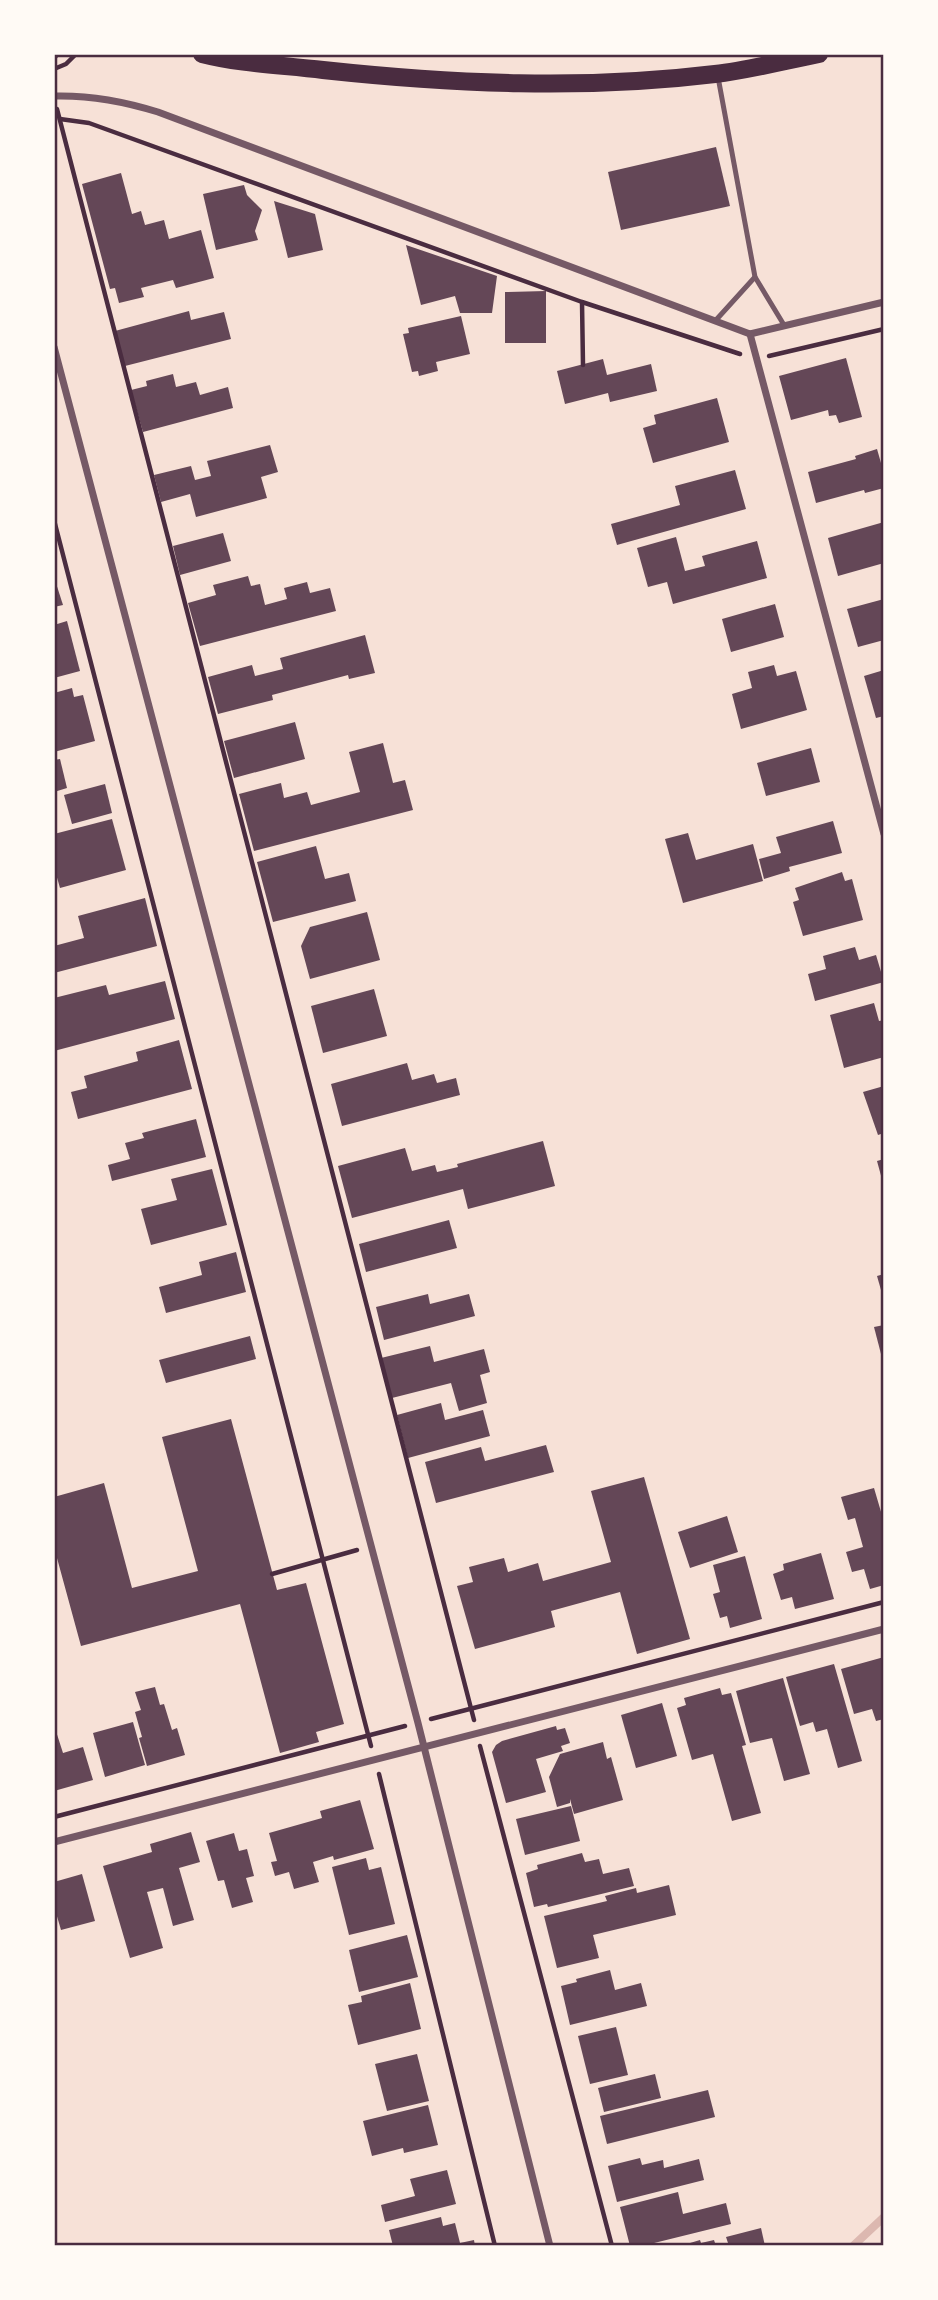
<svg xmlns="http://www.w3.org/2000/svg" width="938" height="2300" font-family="'PT Serif',serif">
<rect width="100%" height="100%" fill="#f7e1d7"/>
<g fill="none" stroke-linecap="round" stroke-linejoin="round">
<path stroke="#dcb8b0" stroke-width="8" d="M 853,2246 L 884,2217"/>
</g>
<g fill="#644757">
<path d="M 716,147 L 730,206 L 621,230 L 608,172 Z"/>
<path d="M 121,173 L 132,214 L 141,211 L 145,225 L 164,220 L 169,239 L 201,230 L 214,278 L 176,288 L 173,280 L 141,288 L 144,297 L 119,303 L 115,288 L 110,289 L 82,184 Z"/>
<path d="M 244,185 L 247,195 L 262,210 L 255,231 L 258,240 L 216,250 L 203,194 Z"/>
<path d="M 274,201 L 315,214 L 323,250 L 288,258 Z"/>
<path d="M 406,245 L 497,276 L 492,313 L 460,313 L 455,296 L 421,305 Z"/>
<path d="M 546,291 L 546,343 L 505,343 L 505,292 Z"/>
<path d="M 189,311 L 191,320 L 224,312 L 231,339 L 125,366 L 115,331 Z"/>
<path d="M 461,316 L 470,354 L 436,362 L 438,371 L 419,376 L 418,371 L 412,372 L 403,334 L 409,333 L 408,328 Z"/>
<path d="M 846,358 L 862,417 L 839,423 L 836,415 L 829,416 L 828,410 L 791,420 L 779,376 Z"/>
<path d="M 603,359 L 607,375 L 651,364 L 657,391 L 610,402 L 608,393 L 565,404 L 557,371 Z"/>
<path d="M 173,374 L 176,387 L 196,382 L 200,395 L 228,387 L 233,408 L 143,432 L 131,390 L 147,386 L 146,381 Z"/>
<path d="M 717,398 L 729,442 L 653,463 L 643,428 L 656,424 L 654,415 Z"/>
<path d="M 270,445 L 278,472 L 261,477 L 267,498 L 196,517 L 190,494 L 161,502 L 154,475 L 191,466 L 195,480 L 211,476 L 207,461 Z"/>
<path d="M 877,449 L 881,463 L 884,462 L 884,488 L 865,493 L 864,490 L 816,503 L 808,472 L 856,459 L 855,456 Z"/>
<path d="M 735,470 L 746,509 L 617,545 L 611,524 L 680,505 L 675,486 Z"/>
<path d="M 884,522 L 884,563 L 838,576 L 828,538 Z"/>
<path d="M 223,533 L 231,561 L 180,575 L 173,546 Z"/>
<path d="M 676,537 L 685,571 L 705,566 L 702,556 L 757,541 L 767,578 L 673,604 L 667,582 L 648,587 L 637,548 Z"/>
<path d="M 248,576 L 251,586 L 260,584 L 265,605 L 287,599 L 284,588 L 307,582 L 310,593 L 330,588 L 336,611 L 200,646 L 188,603 L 216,595 L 213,585 Z"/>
<path d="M 54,577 L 63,605 L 54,607 Z"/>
<path d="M 884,599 L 884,640 L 858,647 L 847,609 Z"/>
<path d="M 775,604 L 784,637 L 731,652 L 722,619 Z"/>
<path d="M 67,621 L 80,671 L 54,678 L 54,625 Z"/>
<path d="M 365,635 L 375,673 L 349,679 L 348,675 L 272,695 L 273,700 L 218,714 L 208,677 L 252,665 L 255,676 L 283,669 L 280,658 Z"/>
<path d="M 774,665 L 777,676 L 796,671 L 807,710 L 741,729 L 732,694 L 752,688 L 748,672 Z"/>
<path d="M 884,670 L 884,716 L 876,718 L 864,676 Z"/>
<path d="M 72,688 L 74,697 L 83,695 L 95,741 L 54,752 L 54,693 Z"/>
<path d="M 295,722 L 305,759 L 234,778 L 224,741 Z"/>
<path d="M 383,743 L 393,783 L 405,780 L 413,810 L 254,851 L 239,794 L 281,783 L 284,798 L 307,792 L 311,805 L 360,792 L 349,752 Z"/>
<path d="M 811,748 L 820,782 L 766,796 L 757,763 Z"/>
<path d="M 60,759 L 67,788 L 54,792 L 54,760 Z"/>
<path d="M 105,784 L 112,813 L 72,824 L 64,795 Z"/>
<path d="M 112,819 L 126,870 L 60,888 L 54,867 L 54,834 Z"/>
<path d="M 833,821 L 842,853 L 789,867 L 790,871 L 764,879 L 759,859 L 781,853 L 776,837 Z"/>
<path d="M 688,833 L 696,860 L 753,844 L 763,881 L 683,903 L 665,839 Z"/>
<path d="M 316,846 L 325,879 L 349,873 L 356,901 L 273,922 L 257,862 Z"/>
<path d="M 842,872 L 845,881 L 852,879 L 863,920 L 803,936 L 793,902 L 799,900 L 795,888 Z"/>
<path d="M 145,898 L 157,946 L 54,973 L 54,946 L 84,938 L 78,916 Z"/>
<path d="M 367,912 L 380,960 L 310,979 L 301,946 L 310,927 Z"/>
<path d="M 855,947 L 859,960 L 876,955 L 884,982 L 815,1001 L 808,974 L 826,969 L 823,956 Z"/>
<path d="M 165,981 L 175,1019 L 54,1051 L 54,998 L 106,985 L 109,995 Z"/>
<path d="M 374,989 L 387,1036 L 323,1053 L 311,1006 Z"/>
<path d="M 874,1003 L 879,1021 L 884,1020 L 884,1057 L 844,1068 L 830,1015 Z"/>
<path d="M 179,1040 L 192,1089 L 78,1119 L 71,1092 L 87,1088 L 84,1076 L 138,1061 L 136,1052 Z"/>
<path d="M 407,1063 L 412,1080 L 434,1074 L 437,1083 L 456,1078 L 460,1095 L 342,1126 L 331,1084 Z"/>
<path d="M 884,1086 L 884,1133 L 878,1135 L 863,1092 Z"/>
<path d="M 196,1119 L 206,1157 L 112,1181 L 108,1165 L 130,1159 L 125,1143 L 144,1138 L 142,1133 Z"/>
<path d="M 543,1141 L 555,1186 L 468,1209 L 463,1189 L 352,1218 L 338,1166 L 405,1148 L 412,1171 L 435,1165 L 437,1172 L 458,1167 L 457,1164 Z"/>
<path d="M 884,1159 L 884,1183 L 883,1183 L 877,1161 Z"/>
<path d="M 212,1169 L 227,1225 L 151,1245 L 141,1209 L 177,1200 L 171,1179 Z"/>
<path d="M 449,1220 L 457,1248 L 366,1272 L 359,1244 Z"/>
<path d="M 236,1252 L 246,1292 L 166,1313 L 159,1287 L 202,1275 L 199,1262 Z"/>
<path d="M 884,1274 L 884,1297 L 883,1297 L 877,1276 Z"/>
<path d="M 428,1294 L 430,1304 L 469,1294 L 475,1316 L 384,1340 L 376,1307 Z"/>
<path d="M 884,1325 L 884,1353 L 881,1354 L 874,1327 Z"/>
<path d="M 250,1336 L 256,1359 L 166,1383 L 159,1360 Z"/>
<path d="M 430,1346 L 434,1362 L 484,1349 L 490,1372 L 480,1375 L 487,1403 L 459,1411 L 451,1383 L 392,1398 L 381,1358 Z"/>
<path d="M 441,1403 L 445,1420 L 483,1410 L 490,1436 L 408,1458 L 397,1415 Z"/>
<path d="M 231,1419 L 277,1590 L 306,1583 L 344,1724 L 316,1732 L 319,1742 L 280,1753 L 240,1604 L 81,1646 L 54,1547 L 54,1497 L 104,1483 L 132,1588 L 198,1571 L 162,1437 Z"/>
<path d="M 546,1445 L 554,1472 L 436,1503 L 425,1462 L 481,1447 L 485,1461 Z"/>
<path d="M 644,1477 L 690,1639 L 637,1654 L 620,1592 L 551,1611 L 555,1627 L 475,1649 L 457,1586 L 473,1582 L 469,1567 L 504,1558 L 508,1572 L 538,1563 L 543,1581 L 611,1562 L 591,1491 Z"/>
<path d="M 874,1488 L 884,1522 L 884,1585 L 870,1589 L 864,1569 L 852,1572 L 846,1552 L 863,1547 L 855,1518 L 848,1520 L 841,1497 Z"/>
<path d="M 727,1516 L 738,1552 L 690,1568 L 678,1532 Z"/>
<path d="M 821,1553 L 834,1599 L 795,1609 L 792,1597 L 781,1600 L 773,1574 L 784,1570 L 783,1564 Z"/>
<path d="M 745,1556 L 762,1619 L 730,1628 L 727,1616 L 720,1618 L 713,1594 L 720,1592 L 713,1565 Z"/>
<path d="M 884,1657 L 884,1719 L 876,1721 L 872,1709 L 854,1714 L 841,1669 Z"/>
<path d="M 834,1664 L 862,1761 L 838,1768 L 827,1729 L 816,1732 L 813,1722 L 800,1726 L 786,1677 Z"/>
<path d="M 783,1678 L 810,1774 L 784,1781 L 772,1738 L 750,1743 L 736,1691 Z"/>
<path d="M 155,1687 L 160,1705 L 164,1704 L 172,1730 L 177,1728 L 185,1755 L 147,1766 L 139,1738 L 142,1737 L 135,1712 L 141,1710 L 135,1692 Z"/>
<path d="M 720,1688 L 722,1695 L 731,1693 L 746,1745 L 742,1746 L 761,1813 L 732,1821 L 713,1754 L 692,1760 L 677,1708 L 686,1705 L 684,1698 Z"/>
<path d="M 662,1703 L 677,1756 L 636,1768 L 621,1715 Z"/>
<path d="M 133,1722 L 145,1765 L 105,1777 L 93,1733 Z"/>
<path d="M 54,1725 L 63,1753 L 83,1747 L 93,1780 L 54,1791 Z"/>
<path d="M 556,1726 L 557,1730 L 565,1728 L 570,1743 L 561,1746 L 563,1751 L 536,1759 L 546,1792 L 506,1803 L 492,1752 L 496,1745 L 502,1741 Z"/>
<path d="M 603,1742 L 607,1759 L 611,1757 L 623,1800 L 574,1814 L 570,1799 L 570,1803 L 557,1807 L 549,1777 L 560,1754 Z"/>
<path d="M 360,1800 L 374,1849 L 334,1860 L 333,1856 L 313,1862 L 319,1882 L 294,1889 L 289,1872 L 275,1876 L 271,1862 L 277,1861 L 269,1833 L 322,1818 L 320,1811 Z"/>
<path d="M 571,1806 L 580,1841 L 525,1855 L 516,1819 Z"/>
<path d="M 191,1832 L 200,1862 L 179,1868 L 194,1920 L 173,1926 L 163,1888 L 147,1892 L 163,1948 L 130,1958 L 103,1866 L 152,1852 L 150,1844 Z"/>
<path d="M 234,1833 L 239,1851 L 247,1849 L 254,1876 L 246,1878 L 253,1902 L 232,1908 L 224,1880 L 218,1881 L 206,1841 Z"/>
<path d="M 582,1853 L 585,1862 L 599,1859 L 603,1874 L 629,1868 L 634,1886 L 548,1907 L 547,1904 L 534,1907 L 526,1873 L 538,1869 L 537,1865 Z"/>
<path d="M 366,1858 L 369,1870 L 381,1867 L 395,1924 L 349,1935 L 332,1867 Z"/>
<path d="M 82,1874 L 95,1921 L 61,1930 L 54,1906 L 54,1882 Z"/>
<path d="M 669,1885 L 676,1915 L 593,1935 L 599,1958 L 557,1968 L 544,1916 L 607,1901 L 605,1896 L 636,1888 L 637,1893 Z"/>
<path d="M 407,1935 L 418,1977 L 359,1992 L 349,1950 Z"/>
<path d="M 610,1970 L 615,1990 L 641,1983 L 647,2006 L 570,2025 L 561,1986 L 577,1982 L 576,1979 Z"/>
<path d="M 410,1983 L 421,2029 L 358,2045 L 348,2005 L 362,2002 L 361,1996 Z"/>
<path d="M 616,2027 L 628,2075 L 590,2084 L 578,2036 Z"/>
<path d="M 417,2054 L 429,2101 L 387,2111 L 375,2064 Z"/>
<path d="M 655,2074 L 661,2098 L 604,2112 L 598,2088 Z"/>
<path d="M 708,2090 L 715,2117 L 607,2144 L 600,2116 Z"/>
<path d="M 428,2105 L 438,2145 L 404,2153 L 403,2148 L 372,2156 L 363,2121 Z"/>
<path d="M 640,2158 L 642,2165 L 663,2160 L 664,2168 L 699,2159 L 704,2180 L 617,2202 L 608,2166 Z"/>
<path d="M 447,2170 L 456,2204 L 385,2222 L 381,2205 L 415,2196 L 410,2179 Z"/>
<path d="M 678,2192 L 683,2214 L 726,2203 L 731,2224 L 642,2246 L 630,2246 L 620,2207 Z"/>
<path d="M 441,2217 L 443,2226 L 455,2223 L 460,2243 L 474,2240 L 475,2246 L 393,2246 L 389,2230 Z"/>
<path d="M 761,2228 L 765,2246 L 729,2246 L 726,2237 Z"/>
<path d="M 700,2240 L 701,2243 L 714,2240 L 716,2246 L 680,2246 Z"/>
</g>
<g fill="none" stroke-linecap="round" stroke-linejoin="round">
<g stroke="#4a2c40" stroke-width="4.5">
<path d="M 54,59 L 57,54"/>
<path d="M 54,69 L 66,64 L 76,54"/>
<path d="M 57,109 L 474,1720"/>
<path d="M 60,119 L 89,123 L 582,302 L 740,354"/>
<path d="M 582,302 L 583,365"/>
<path d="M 769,356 L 884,329"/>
<path d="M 54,520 L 371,1746"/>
<path d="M 272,1574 L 357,1550"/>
<path d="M 431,1719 L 884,1602"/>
<path d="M 480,1746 L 612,2246"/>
<path d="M 379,1774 L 495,2246"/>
<path d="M 54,1817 L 405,1726"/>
</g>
<g stroke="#755966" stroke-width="5">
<path d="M 718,77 L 755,277 L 784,325"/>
<path d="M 716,320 L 755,277"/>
</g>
<g stroke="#755966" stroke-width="7">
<path d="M 54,96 C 91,95 123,101 158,112 L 750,334 L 884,302"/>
<path d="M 750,334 L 884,834"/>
<path d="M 54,347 L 418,1723 L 550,2246"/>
<path d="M 54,1842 L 884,1629"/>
</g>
<path stroke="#4a2c40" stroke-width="18" d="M 202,54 C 241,64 283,65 323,70 C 453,84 585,90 715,74 C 749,70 784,61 819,54"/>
</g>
<rect width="938" height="2300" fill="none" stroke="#fffaf5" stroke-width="112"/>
<rect x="56" y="56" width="826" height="2188" fill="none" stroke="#4a2c40" stroke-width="2.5"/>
</svg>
